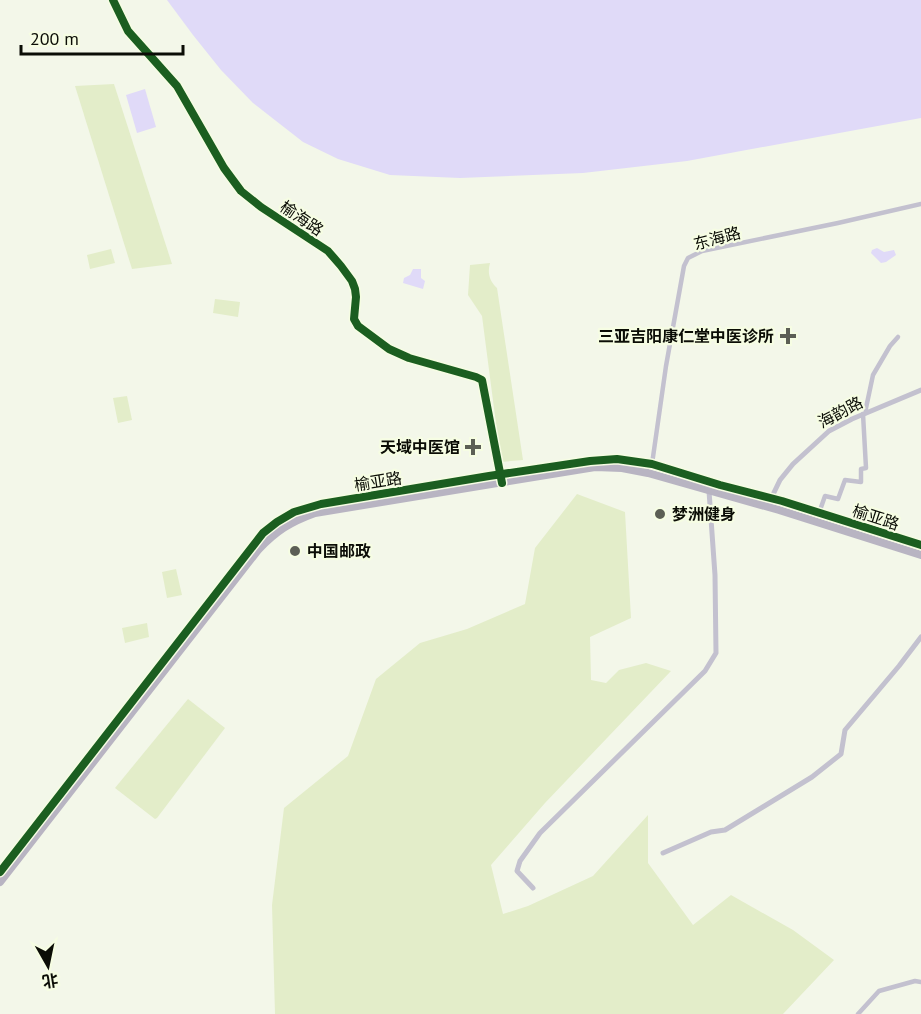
<svg xmlns="http://www.w3.org/2000/svg" width="921" height="1014" font-family="'PT Sans','Noto Sans SC',sans-serif">
<rect width="100%" height="100%" fill="#f3f7e9"/>
<g fill="#e3edc9">
<path d="M 114,84 L 172,264 L 132,269 L 75,86 Z"/>
<path d="M 111,249 L 115,263 L 90,269 L 87,255 Z"/>
<path d="M 490,263 C 487,274 490,281 497,288 L 523,460 L 501,462 L 482,316 L 468,295 L 470,265 Z"/>
<path d="M 215,299 L 240,302 L 238,317 L 213,313 Z"/>
<path d="M 127,396 L 132,420 L 118,423 L 113,398 Z"/>
<path d="M 577,494 L 625,512 L 631,618 L 590,637 L 591,680 L 606,683 L 619,670 L 646,663 L 671,671 L 545,803 L 491,865 L 503,914 L 528,906 L 593,876 L 648,815 L 648,863 L 693,925 L 731,895 L 793,930 L 834,960 L 783,1014 L 275,1014 L 272,905 L 284,808 L 348,756 L 376,679 L 420,643 L 467,629 L 525,604 L 535,548 Z"/>
<path d="M 176,569 L 182,595 L 167,598 L 162,572 Z"/>
<path d="M 147,623 L 149,637 L 125,643 L 122,628 Z"/>
<path d="M 188,699 L 225,728 L 157,818 L 155,819 L 115,788 Z"/>
</g>
<g fill="#e0daf8">
<path d="M 167,0 L 921,0 L 921,118 L 687,161 L 583,173 L 460,178 L 390,175 L 338,159 L 303,142 L 253,103 L 221,70 L 193,35 Z"/>
<path d="M 145,89 L 156,127 L 137,133 L 126,95 Z"/>
<path d="M 877,248 L 884,252 L 894,250 L 896,255 L 886,262 L 881,263 L 871,253 L 872,250 Z"/>
<path d="M 413,269 L 421,269 L 421,278 L 425,281 L 423,289 L 403,283 L 404,278 L 410,275 Z"/>
</g>
<g fill="none" stroke-linecap="round" stroke-linejoin="round">
<g stroke="#c3c1cf" stroke-width="4.5">
<path d="M 113,0 L 128,31 L 177,86 L 224,168 L 241,191 L 261,207 L 328,251 L 341,266 L 352,281 L 355,289 L 356,297 L 354,319 L 358,326 L 389,349 L 409,358 L 476,377 L 482,380 L 501,474"/>
<path d="M 866,413 L 866,408 L 873,375 L 890,346 L 898,337"/>
<path d="M 652,464 L 666,366 L 684,266 L 688,258 L 702,251 L 838,223 L 921,204"/>
<path d="M 819,513 L 825,496 L 838,499 L 845,480 L 861,482 L 861,469 L 866,468 L 863,414"/>
<path d="M 858,1014 L 879,991 L 915,981 L 921,982"/>
</g>
<g stroke="#c3c1cf" stroke-width="5">
<path d="M 767,507 L 780,480 L 793,464 L 829,431 L 852,419 L 921,390"/>
<path d="M 663,853 L 711,832 L 725,830 L 812,777 L 841,754 L 845,730 L 899,666 L 921,637"/>
<path d="M 533,888 L 517,871 L 520,861 L 540,833 L 705,671 L 716,653 L 715,575 L 709,491"/>
</g>
<g stroke="#b8b4c2" stroke-width="8">
<path d="M 0,872 L 263,533 L 277,522 L 294,512 L 321,504 L 489,476 L 590,461 L 617,459 L 652,464 L 720,485 L 782,501 L 921,545"/>
<path d="M 0,882 L 258,550 C 276,531 290,522 315,513 L 595,467 L 622,468 L 648,473 L 779,510 L 921,555"/>
</g>
<g stroke="#f6fde3" stroke-width="11">
<g id="cycleway">
<path d="M 113,0 L 128,31 L 177,86 L 224,168 L 241,191 L 261,207 L 328,251 L 341,266 L 352,281 L 355,289 L 356,297 L 354,319 L 358,326 L 389,349 L 409,358 L 476,377 L 482,380 L 502,483"/>
<path d="M 0,872 L 263,533 L 277,522 L 294,512 L 321,504 L 489,476 L 590,461 L 617,459 L 652,464 L 720,485 L 782,501 L 921,545"/>
</g>
</g>
<use href="#cycleway" stroke="#1b5e20" stroke-width="8"/>
</g>
<g fill="#5c5f55" stroke="#f6fde3" stroke-width="2">
<path d="M785 327h6v6h6v6h-6v6h-6v-6h-6v-6h6z"/>
<path d="M470 438h6v6h6v6h-6v6h-6v-6h-6v-6h6z"/>
<circle cx="660" cy="514" r="6"/>
<circle cx="295" cy="551" r="6"/>
</g>
<g text-anchor="middle" dominant-baseline="central" stroke-width="4.5" stroke-linejoin="round" paint-order="stroke">
<g font-size="16" fill="#0b0d06" stroke="#f6fde3">
<text transform="translate(302 218) rotate(34)">榆海路</text>
<text transform="translate(717 238) rotate(-15)">东海路</text>
<text transform="translate(840 412) rotate(-28)">海韵路</text>
<text transform="translate(378 481) rotate(-9)">榆亚路</text>
<text transform="translate(876 517) rotate(18)">榆亚路</text>
</g>
<g font-size="16" font-weight="bold" fill="#0b0d06" stroke="#f6fde3" text-anchor="end">
<text x="774" y="336">三亚吉阳康仁堂中医诊所</text>
<text x="460" y="447">天域中医馆</text>
<text x="672" y="514" text-anchor="start">梦洲健身</text>
<text x="307" y="551" text-anchor="start">中国邮政</text>
</g>
</g>
<g transform="translate(48 966) rotate(171)" stroke="#f6fde3" stroke-width="4.5" paint-order="stroke">
<path d="M0-4.5L10 22L0 15L-10 22Z" fill="#0b0d06"/>
<text y="-9" font-size="16" font-weight="bold" text-anchor="middle" fill="#0b0d06">北</text>
</g>
<path d="M21 45v9h162v-9" fill="none" stroke="#0b0d06" stroke-width="3"/>
<text x="30" y="45" font-size="18" fill="#0b0d06" stroke="#f6fde3" stroke-width="4.5" paint-order="stroke">200 m</text>
</svg>
